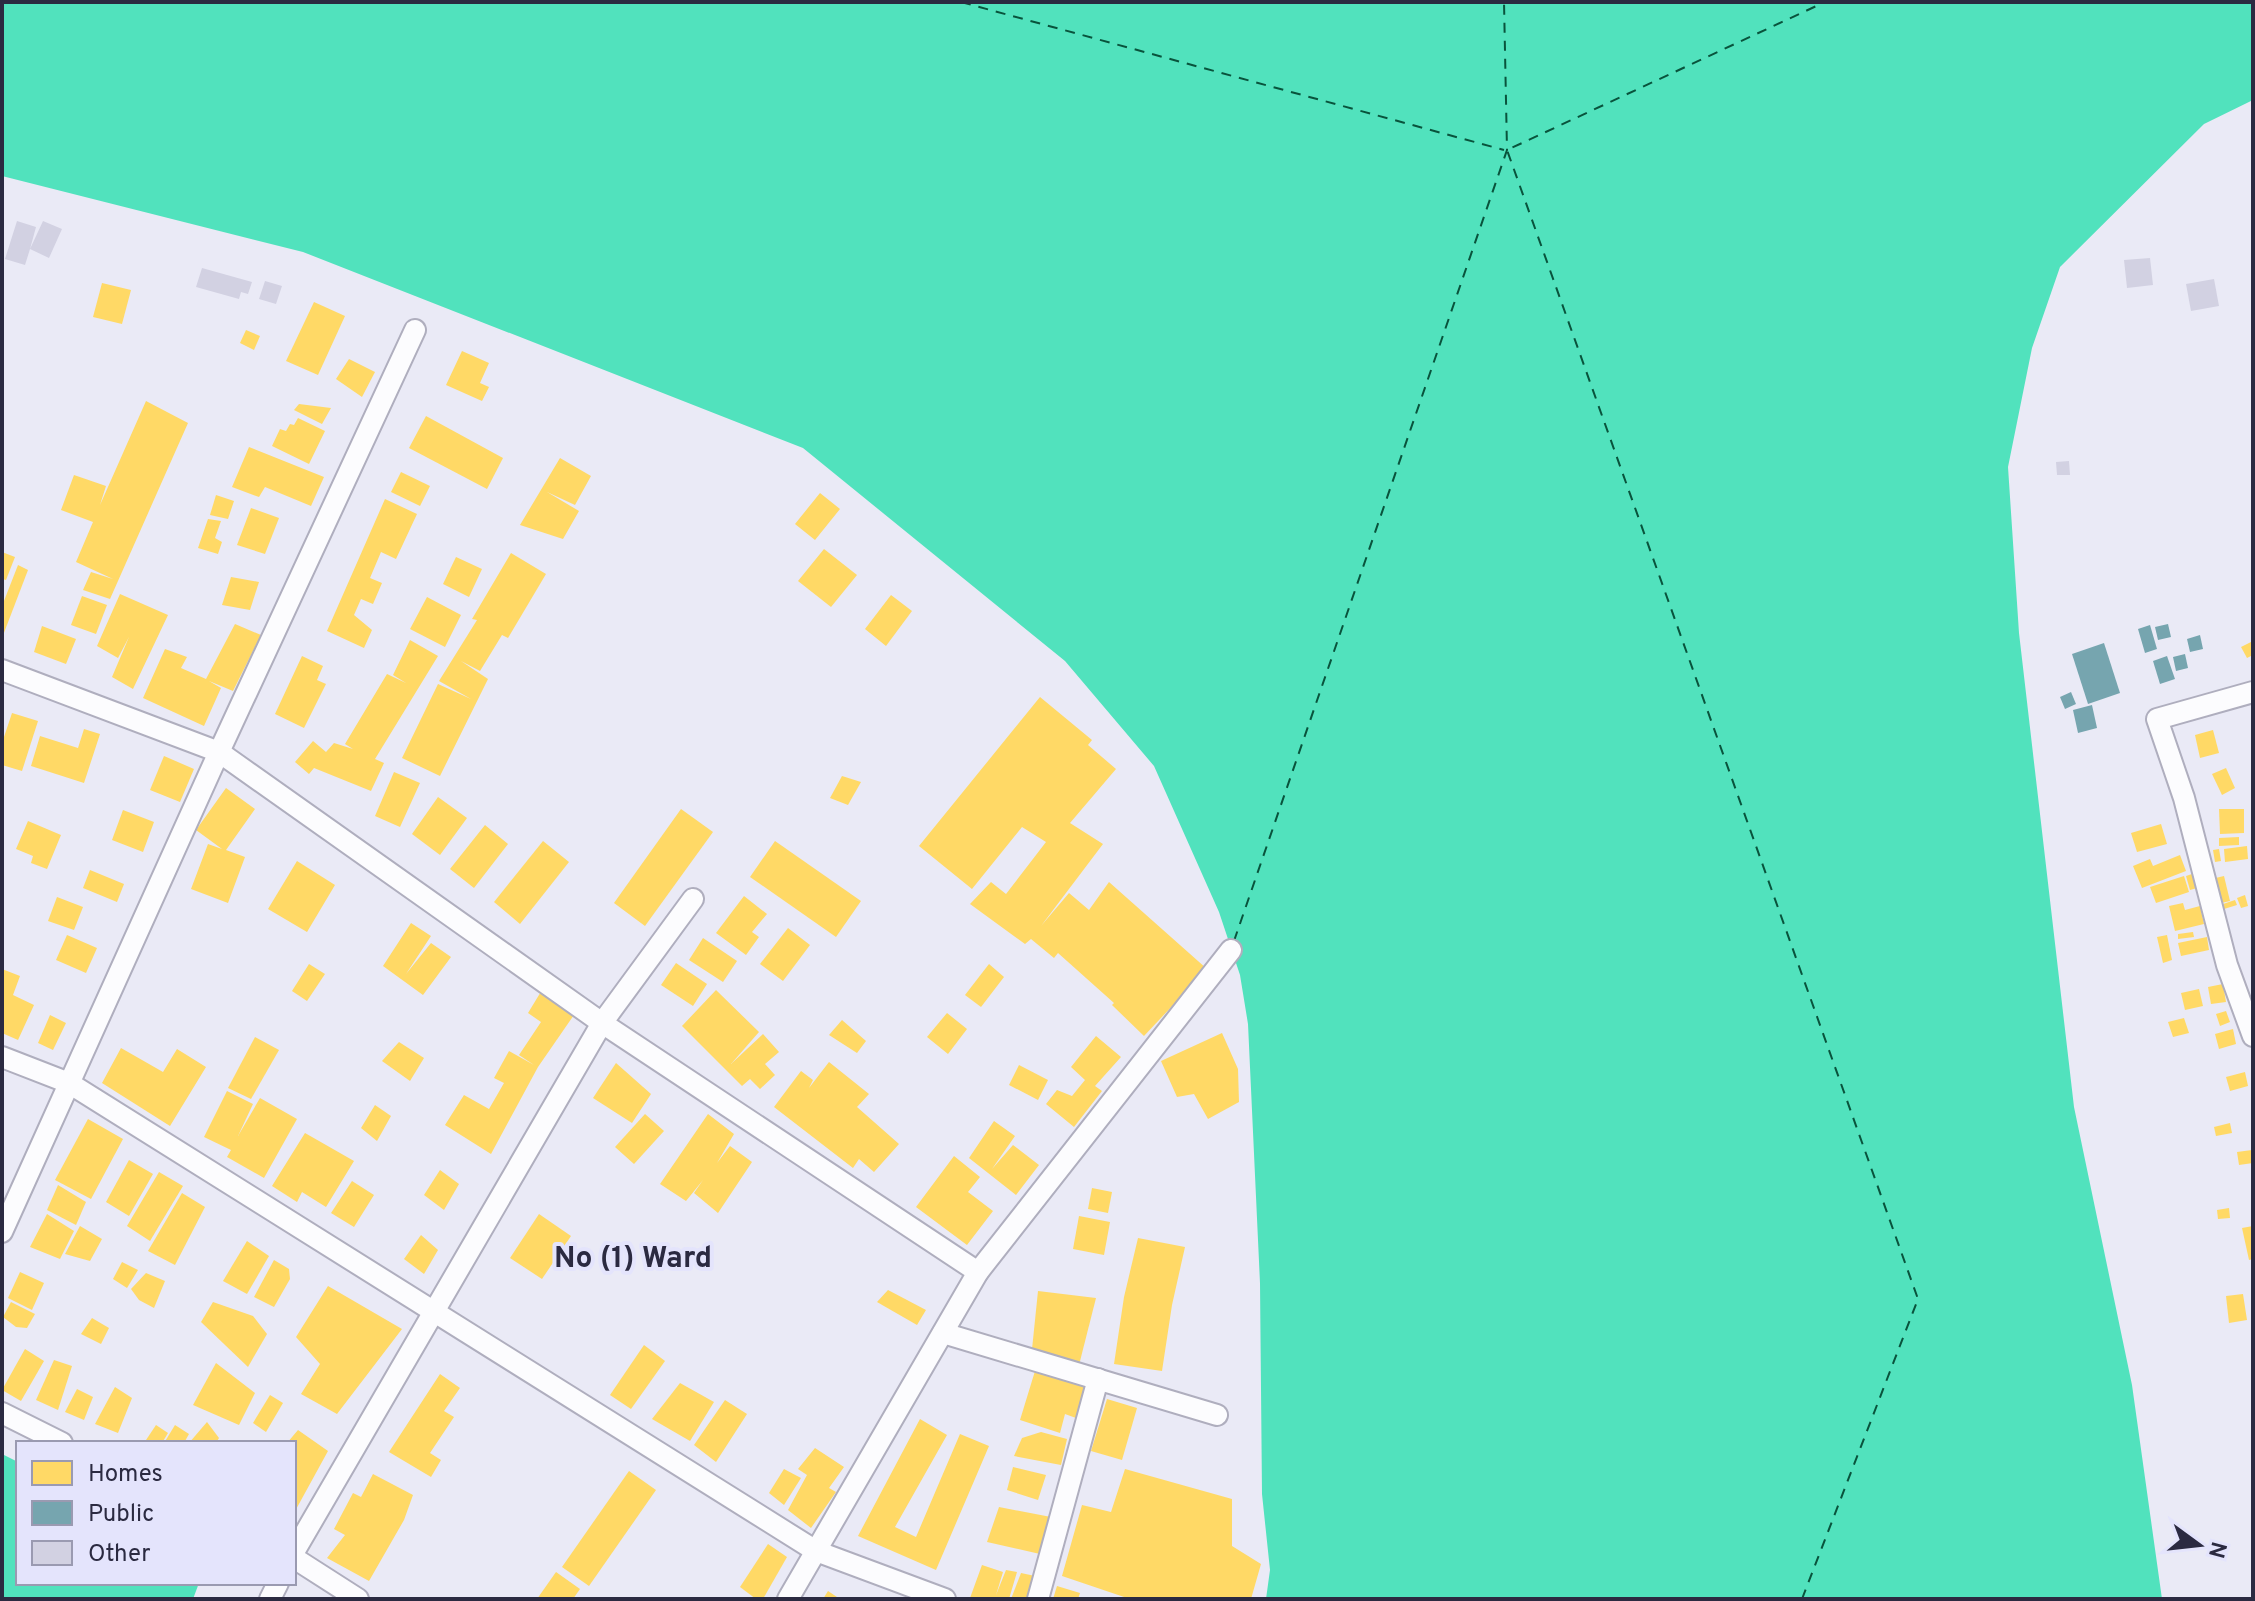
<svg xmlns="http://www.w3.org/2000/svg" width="2255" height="1601" font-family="Overpass,sans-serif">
<rect width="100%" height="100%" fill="#eaeaf6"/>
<g fill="#51e2bd">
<path d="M 2,2 L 2253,2 L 2253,100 L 2204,124 L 2060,267 L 2032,348 L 2008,467 L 2019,633 L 2074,1107 L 2132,1385 L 2162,1599 L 1266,1599 L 1270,1570 L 1262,1494 L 1260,1283 L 1248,1024 L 1240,975 L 1219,912 L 1154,766 L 1065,661 L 803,448 L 303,252 L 2,176 Z"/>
<path d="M 2,1454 L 18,1462 L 18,1583 L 199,1583 L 193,1599 L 2,1599 Z"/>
</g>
<g fill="#ffd966">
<path d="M 102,283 L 131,290 L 122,324 L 93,317 Z"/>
<path d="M 314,302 L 345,316 L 318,375 L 286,361 Z"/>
<path d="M 246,330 L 260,336 L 254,350 L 240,343 Z"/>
<path d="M 462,351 L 489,363 L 480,383 L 489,387 L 482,401 L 446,385 Z"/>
<path d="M 349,359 L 375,372 L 362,397 L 336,379 Z"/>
<path d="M 146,401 L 188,423 L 110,599 L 83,590 L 91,572 L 113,579 L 76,562 L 93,522 L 61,510 L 74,475 L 106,486 L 100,505 Z"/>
<path d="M 299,404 L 331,408 L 322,424 L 294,410 Z"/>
<path d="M 426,416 L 503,458 L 487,489 L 409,448 Z"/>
<path d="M 298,418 L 325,431 L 309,464 L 272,446 L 280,429 L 286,431 L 290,424 L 294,425 Z"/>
<path d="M 249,447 L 324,477 L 311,506 L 265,487 L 259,497 L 232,487 Z"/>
<path d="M 560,458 L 591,476 L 575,505 L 547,492 L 579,511 L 563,539 L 520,525 Z"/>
<path d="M 401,472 L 430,486 L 420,506 L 391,492 Z"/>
<path d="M 820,493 L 840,509 L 815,540 L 795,524 Z"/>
<path d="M 216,495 L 234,501 L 228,519 L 210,515 Z"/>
<path d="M 385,499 L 417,514 L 396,559 L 381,552 L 370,578 L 382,583 L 373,604 L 361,599 L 354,615 L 372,630 L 364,648 L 327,631 Z"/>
<path d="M 251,508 L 279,518 L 265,554 L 237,545 Z"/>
<path d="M 208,519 L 221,521 L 215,538 L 222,542 L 218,554 L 198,548 Z"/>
<path d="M 824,549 L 857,575 L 831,607 L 798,581 Z"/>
<path d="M 2,552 L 15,557 L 6,580 L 2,579 Z"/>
<path d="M 511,553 L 546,574 L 508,638 L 502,635 L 480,671 L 461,661 L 488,679 L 440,776 L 402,758 L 438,684 L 471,699 L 439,681 L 477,620 L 472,619 Z"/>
<path d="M 456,557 L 482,569 L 469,597 L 443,584 Z"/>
<path d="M 18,565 L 28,570 L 2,638 L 2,606 Z"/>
<path d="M 231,577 L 259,582 L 250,610 L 222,605 Z"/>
<path d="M 120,594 L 168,615 L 133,689 L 112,677 L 129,637 L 118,658 L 97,646 Z"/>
<path d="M 891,595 L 912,611 L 886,646 L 865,629 Z"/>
<path d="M 82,596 L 107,605 L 96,634 L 71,625 Z"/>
<path d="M 427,597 L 461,615 L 445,647 L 410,629 Z"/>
<path d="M 235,624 L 261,635 L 233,691 L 209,681 L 221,688 L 204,726 L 143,698 L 165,649 L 187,657 L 181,668 L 206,679 Z"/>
<path d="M 42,626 L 76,639 L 66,664 L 34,652 Z"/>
<path d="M 410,640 L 438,656 L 375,759 L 384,763 L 371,791 L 314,768 L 309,774 L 295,762 L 313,741 L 326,752 L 334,743 L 353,749 L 345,744 L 387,674 L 406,683 L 393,675 Z"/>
<path d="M 2253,641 L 2253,655 L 2247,658 L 2241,647 Z"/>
<path d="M 302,656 L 323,666 L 317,680 L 326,684 L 304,728 L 275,714 Z"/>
<path d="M 1040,697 L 1092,740 L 1088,745 L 1116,769 L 1070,823 L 1103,844 L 1041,926 L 1069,893 L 1089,910 L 1109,882 L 1207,969 L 1144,1036 L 1112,1005 L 1114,1003 L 1058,953 L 1054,958 L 1031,939 L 1025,944 L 970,904 L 991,882 L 1006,894 L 1046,842 L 1022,827 L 972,889 L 919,846 Z"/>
<path d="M 12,713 L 38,721 L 22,771 L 2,765 L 2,743 Z"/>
<path d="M 84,729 L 100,734 L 84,783 L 31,766 L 40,736 L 78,748 Z"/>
<path d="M 2213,730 L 2219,753 L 2200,758 L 2195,735 Z"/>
<path d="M 164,756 L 194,769 L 180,802 L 150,790 Z"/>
<path d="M 2226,768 L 2235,788 L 2222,795 L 2212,774 Z"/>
<path d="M 394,772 L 420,783 L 400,827 L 375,816 Z"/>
<path d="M 842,776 L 861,782 L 848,805 L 830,798 Z"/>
<path d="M 226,788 L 255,809 L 226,850 L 245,857 L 228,903 L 191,889 L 208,844 L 222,849 L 196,830 Z"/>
<path d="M 438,797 L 467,818 L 440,855 L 412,834 Z"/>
<path d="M 681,809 L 713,832 L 645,926 L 614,903 Z"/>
<path d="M 2219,809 L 2244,809 L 2244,833 L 2220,834 Z"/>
<path d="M 123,810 L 154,822 L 143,852 L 112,840 Z"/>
<path d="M 28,821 L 61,835 L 47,869 L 31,863 L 33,856 L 16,849 Z"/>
<path d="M 2161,824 L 2167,844 L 2137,852 L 2131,833 Z"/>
<path d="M 485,825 L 508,844 L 474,888 L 450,869 Z"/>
<path d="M 2239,837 L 2239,845 L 2219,846 L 2219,838 Z"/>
<path d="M 543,841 L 569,862 L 520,924 L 494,902 Z"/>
<path d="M 775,841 L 861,901 L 836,937 L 750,877 Z"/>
<path d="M 2247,846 L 2248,859 L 2225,862 L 2224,849 Z"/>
<path d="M 2219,849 L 2221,861 L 2215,862 L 2213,850 Z"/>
<path d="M 2180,855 L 2186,871 L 2142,888 L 2133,866 L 2150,859 L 2153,866 Z"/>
<path d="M 297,861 L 335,885 L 307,932 L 268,909 Z"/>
<path d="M 90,870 L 124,884 L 117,902 L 83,888 Z"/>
<path d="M 2192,874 L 2197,888 L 2190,890 L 2186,876 Z"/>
<path d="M 2184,876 L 2189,892 L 2156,903 L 2150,887 Z"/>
<path d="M 2224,876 L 2230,901 L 2213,905 L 2207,880 Z"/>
<path d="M 2245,895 L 2248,906 L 2241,908 L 2237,898 Z"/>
<path d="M 744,896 L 767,914 L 752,932 L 759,937 L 746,955 L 716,933 Z"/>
<path d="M 57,897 L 83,907 L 74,930 L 48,921 Z"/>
<path d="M 2235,900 L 2237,905 L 2224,909 L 2223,904 Z"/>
<path d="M 2183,903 L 2185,910 L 2200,906 L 2204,924 L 2175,931 L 2169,906 Z"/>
<path d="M 411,923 L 431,936 L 406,974 L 431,943 L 451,957 L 423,995 L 383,966 Z"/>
<path d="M 788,928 L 810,945 L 783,981 L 760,964 Z"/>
<path d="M 2193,932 L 2194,937 L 2178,939 L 2178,934 Z"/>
<path d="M 67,935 L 97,948 L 86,973 L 56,960 Z"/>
<path d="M 2167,935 L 2172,960 L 2163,963 L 2157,937 Z"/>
<path d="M 2207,937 L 2209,950 L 2181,956 L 2178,943 Z"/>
<path d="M 703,938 L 737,961 L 723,982 L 689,960 Z"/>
<path d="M 676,963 L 707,984 L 693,1006 L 661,985 Z"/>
<path d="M 309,964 L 325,974 L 307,1001 L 292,991 Z"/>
<path d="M 989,964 L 1004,977 L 981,1007 L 965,995 Z"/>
<path d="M 2,969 L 20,976 L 13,995 L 34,1005 L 18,1040 L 2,1033 Z"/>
<path d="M 2223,984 L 2226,1002 L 2211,1004 L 2208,987 Z"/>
<path d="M 2199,989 L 2203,1006 L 2185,1010 L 2181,993 Z"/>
<path d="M 542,990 L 576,1012 L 538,1067 L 491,1154 L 445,1125 L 464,1095 L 489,1109 L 504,1083 L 494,1078 L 509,1051 L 534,1065 L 519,1055 L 541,1022 L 528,1013 Z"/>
<path d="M 716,990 L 759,1032 L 731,1064 L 763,1034 L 779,1052 L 765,1064 L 775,1075 L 760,1089 L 750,1079 L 742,1086 L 682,1026 Z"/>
<path d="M 2226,1011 L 2230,1022 L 2220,1026 L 2216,1014 Z"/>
<path d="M 947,1013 L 967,1029 L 948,1054 L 927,1037 Z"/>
<path d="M 50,1015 L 66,1023 L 53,1050 L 38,1043 Z"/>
<path d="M 2184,1018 L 2189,1033 L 2173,1037 L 2168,1022 Z"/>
<path d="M 842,1020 L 866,1041 L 857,1053 L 829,1035 Z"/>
<path d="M 2233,1029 L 2236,1044 L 2219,1049 L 2215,1034 Z"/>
<path d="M 1222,1033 L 1238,1069 L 1239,1102 L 1208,1119 L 1194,1094 L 1177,1097 L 1161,1061 Z"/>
<path d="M 1096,1036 L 1121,1057 L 1095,1086 L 1102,1091 L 1074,1127 L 1046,1104 L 1057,1090 L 1072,1096 L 1085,1080 L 1071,1067 Z"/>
<path d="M 255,1037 L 279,1050 L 251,1099 L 228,1088 Z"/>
<path d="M 399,1042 L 424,1058 L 410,1081 L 382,1061 Z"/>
<path d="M 121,1048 L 163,1072 L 177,1049 L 206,1067 L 170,1126 L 102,1083 Z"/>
<path d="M 829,1062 L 869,1094 L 857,1107 L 899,1144 L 874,1172 L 859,1159 L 853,1168 L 774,1107 L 801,1071 L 813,1080 L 809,1088 Z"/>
<path d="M 616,1063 L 651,1094 L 632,1123 L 593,1098 Z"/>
<path d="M 1019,1065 L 1048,1080 L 1038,1100 L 1009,1085 Z"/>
<path d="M 2245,1072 L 2248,1086 L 2230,1091 L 2226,1077 Z"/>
<path d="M 227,1091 L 253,1104 L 238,1136 L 260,1098 L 297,1119 L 264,1178 L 227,1157 L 231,1150 L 204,1137 Z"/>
<path d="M 375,1105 L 391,1116 L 377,1141 L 361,1128 Z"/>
<path d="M 645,1114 L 664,1131 L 634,1164 L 615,1147 Z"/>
<path d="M 708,1114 L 734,1134 L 717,1163 L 730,1146 L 752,1162 L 718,1213 L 694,1193 L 703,1180 L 686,1201 L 660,1184 Z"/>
<path d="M 88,1119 L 123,1139 L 91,1199 L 55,1180 Z"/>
<path d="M 994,1121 L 1015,1136 L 992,1169 L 1013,1145 L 1039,1165 L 1016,1195 L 969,1158 Z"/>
<path d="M 2230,1123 L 2232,1133 L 2216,1136 L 2214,1127 Z"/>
<path d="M 305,1133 L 354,1161 L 326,1207 L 302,1192 L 297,1202 L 272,1186 Z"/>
<path d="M 2252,1150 L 2253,1163 L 2239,1165 L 2237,1152 Z"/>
<path d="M 954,1156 L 980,1177 L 968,1192 L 993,1211 L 967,1245 L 916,1207 Z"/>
<path d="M 129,1160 L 153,1174 L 129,1216 L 106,1202 Z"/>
<path d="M 440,1170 L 459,1184 L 444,1210 L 424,1195 Z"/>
<path d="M 159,1172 L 183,1186 L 150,1241 L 127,1226 Z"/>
<path d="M 352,1181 L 374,1195 L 354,1227 L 331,1213 Z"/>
<path d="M 58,1185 L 86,1202 L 76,1225 L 47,1210 Z"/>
<path d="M 1092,1188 L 1112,1192 L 1108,1213 L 1088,1209 Z"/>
<path d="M 182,1193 L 205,1207 L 175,1265 L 148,1251 Z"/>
<path d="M 2229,1208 L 2230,1218 L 2218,1219 L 2217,1210 Z"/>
<path d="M 47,1214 L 74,1231 L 60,1259 L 30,1247 Z"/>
<path d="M 539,1214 L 571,1236 L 542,1279 L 510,1258 Z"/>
<path d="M 1079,1216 L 1110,1222 L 1104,1255 L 1073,1249 Z"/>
<path d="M 80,1226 L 102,1239 L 90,1261 L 65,1254 Z"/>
<path d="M 2253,1226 L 2253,1259 L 2249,1260 L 2242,1228 Z"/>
<path d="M 421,1235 L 438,1250 L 424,1274 L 404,1259 Z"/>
<path d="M 1138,1238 L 1185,1247 L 1172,1305 L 1162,1371 L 1114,1364 L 1124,1297 Z"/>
<path d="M 247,1241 L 269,1256 L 247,1294 L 223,1281 Z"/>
<path d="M 274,1260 L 289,1269 L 290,1279 L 274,1307 L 254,1297 Z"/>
<path d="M 122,1262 L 138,1270 L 127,1288 L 113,1279 Z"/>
<path d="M 20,1272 L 44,1283 L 32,1310 L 8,1298 Z"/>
<path d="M 146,1273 L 165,1281 L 154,1308 L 139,1300 L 131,1289 Z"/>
<path d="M 328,1286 L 402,1329 L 337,1414 L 301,1394 L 320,1364 L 296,1337 Z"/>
<path d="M 888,1290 L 926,1310 L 917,1325 L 877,1302 Z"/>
<path d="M 1038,1291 L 1096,1298 L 1077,1373 L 1031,1359 Z"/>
<path d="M 2243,1294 L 2247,1320 L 2229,1323 L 2226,1296 Z"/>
<path d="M 11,1302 L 35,1314 L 27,1328 L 16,1327 L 3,1317 Z"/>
<path d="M 213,1302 L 253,1316 L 267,1334 L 248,1367 L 201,1322 Z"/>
<path d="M 92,1318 L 109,1328 L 101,1344 L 81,1334 Z"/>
<path d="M 644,1345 L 665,1361 L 631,1409 L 610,1395 Z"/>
<path d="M 25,1349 L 44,1361 L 21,1401 L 2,1390 Z"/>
<path d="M 54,1360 L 72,1366 L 58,1410 L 36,1400 Z"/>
<path d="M 216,1363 L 255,1393 L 239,1425 L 193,1405 Z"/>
<path d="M 1035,1371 L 1085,1385 L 1076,1418 L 1065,1414 L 1060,1433 L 1020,1420 Z"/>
<path d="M 440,1374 L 460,1388 L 444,1411 L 454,1417 L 430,1453 L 441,1460 L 431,1477 L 389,1452 Z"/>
<path d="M 680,1383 L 714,1402 L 690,1441 L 652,1419 Z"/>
<path d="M 115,1387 L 132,1398 L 118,1433 L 95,1424 Z"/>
<path d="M 77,1389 L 93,1397 L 84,1420 L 65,1412 Z"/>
<path d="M 270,1395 L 283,1403 L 266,1432 L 253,1423 Z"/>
<path d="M 1107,1399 L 1137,1408 L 1122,1460 L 1091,1451 Z"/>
<path d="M 725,1400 L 747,1414 L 716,1462 L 694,1445 Z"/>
<path d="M 920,1419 L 947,1435 L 895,1527 L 916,1537 L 960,1434 L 989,1446 L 936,1570 L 858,1536 Z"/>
<path d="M 207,1422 L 219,1438 L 216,1443 L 189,1443 Z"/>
<path d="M 156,1425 L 168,1433 L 162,1443 L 144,1443 Z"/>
<path d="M 175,1425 L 189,1434 L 184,1443 L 164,1443 Z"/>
<path d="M 298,1430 L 328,1451 L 294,1513 L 294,1443 L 287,1443 Z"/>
<path d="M 1041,1432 L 1067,1439 L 1061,1465 L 1014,1456 L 1022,1438 Z"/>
<path d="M 815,1448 L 844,1467 L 829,1488 L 836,1492 L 811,1528 L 788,1510 L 807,1475 L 798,1469 Z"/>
<path d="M 1013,1467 L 1046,1475 L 1038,1500 L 1007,1490 Z"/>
<path d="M 784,1469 L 801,1478 L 784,1505 L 769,1493 Z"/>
<path d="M 1125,1469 L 1232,1499 L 1232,1546 L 1261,1564 L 1251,1599 L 1130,1599 L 1062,1576 L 1082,1505 L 1111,1512 Z"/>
<path d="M 629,1471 L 656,1490 L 589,1586 L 562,1567 Z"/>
<path d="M 373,1474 L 413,1495 L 404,1520 L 369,1581 L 327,1558 L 345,1535 L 334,1529 L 353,1493 L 361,1497 Z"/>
<path d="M 999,1507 L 1051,1517 L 1040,1554 L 987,1542 Z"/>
<path d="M 768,1544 L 787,1557 L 763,1599 L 756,1599 L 740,1587 Z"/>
<path d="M 982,1565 L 1003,1572 L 996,1595 L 1006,1570 L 1017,1572 L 1009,1599 L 970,1598 Z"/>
<path d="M 556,1572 L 580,1589 L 573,1599 L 537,1599 Z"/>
<path d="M 1021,1573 L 1035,1576 L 1027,1599 L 1011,1599 Z"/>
<path d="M 1057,1586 L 1080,1593 L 1078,1599 L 1053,1599 Z"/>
<path d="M 828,1591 L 840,1599 L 823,1599 Z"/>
</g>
<g fill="#76a5af">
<path d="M 2168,624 L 2171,637 L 2158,640 L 2155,627 Z"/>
<path d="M 2150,625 L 2157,649 L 2145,653 L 2138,629 Z"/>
<path d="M 2200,635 L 2203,649 L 2190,652 L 2187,639 Z"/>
<path d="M 2104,643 L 2120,693 L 2088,704 L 2072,654 Z"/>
<path d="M 2185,654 L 2188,668 L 2176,671 L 2173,657 Z"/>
<path d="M 2167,656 L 2175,679 L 2160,684 L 2153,661 Z"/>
<path d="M 2071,692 L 2076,704 L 2065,709 L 2060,697 Z"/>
<path d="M 2092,705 L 2097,728 L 2078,733 L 2073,710 Z"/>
</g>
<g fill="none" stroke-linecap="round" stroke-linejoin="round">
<g stroke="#09533c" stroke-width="2" stroke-dasharray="10 8" stroke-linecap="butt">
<path d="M 961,2 L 1504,150"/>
<path d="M 1234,941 L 1507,150 L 1504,2"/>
<path d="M 1802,1599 L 1918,1299 L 1507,150 L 1825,2"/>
</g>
</g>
<g fill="#d2d1e2">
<path d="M 17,221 L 36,227 L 30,249 L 43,221 L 62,229 L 49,258 L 30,249 L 25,265 L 5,259 Z"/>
<path d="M 2150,258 L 2153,285 L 2127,288 L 2124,260 Z"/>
<path d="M 202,268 L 252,282 L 248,294 L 241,292 L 239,299 L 196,287 Z"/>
<path d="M 2214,279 L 2219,306 L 2191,311 L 2186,284 Z"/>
<path d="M 265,281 L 282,286 L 276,304 L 259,299 Z"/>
<path d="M 2069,461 L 2070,475 L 2057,475 L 2056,462 Z"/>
</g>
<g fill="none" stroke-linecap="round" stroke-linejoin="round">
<g stroke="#afaebe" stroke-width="24">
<g id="minor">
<path d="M 2,670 L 219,752 L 602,1023 L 978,1272"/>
<path d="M 2253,692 L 2157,719 L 2184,798 L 2227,965 L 2253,1036"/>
<path d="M 2,1057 L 69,1083 L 816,1551 L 945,1599"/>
<path d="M 2,1232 L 219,752 L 415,330"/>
<path d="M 943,1333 L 1217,1415"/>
<path d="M 2,1413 L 62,1443"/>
<path d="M 294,1552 L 602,1023 L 693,899"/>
<path d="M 294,1558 L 358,1599"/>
<path d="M 270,1599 L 278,1583"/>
<path d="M 788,1599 L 978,1272 L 1231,950"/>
<path d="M 1038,1599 L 1098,1379"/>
</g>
</g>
<use href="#minor" stroke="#fcfcfe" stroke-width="20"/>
</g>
<g text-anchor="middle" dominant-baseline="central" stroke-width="8" stroke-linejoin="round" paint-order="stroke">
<g font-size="30" font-weight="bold" fill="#2b2a41" stroke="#e4e4fc">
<text x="633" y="1259">No (1) Ward</text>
</g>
</g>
<rect width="2255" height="1601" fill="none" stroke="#2b2a41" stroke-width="8"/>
<rect x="16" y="1441" width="280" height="144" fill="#e4e4fc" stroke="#9a9ab1" stroke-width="2"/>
<rect x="32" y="1461" width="40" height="24" fill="#ffd966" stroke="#9a9ab1" stroke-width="2"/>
<text x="88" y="1481" font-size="24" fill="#2b2a41">Homes</text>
<rect x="32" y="1501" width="40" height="24" fill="#76a5af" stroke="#9a9ab1" stroke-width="2"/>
<text x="88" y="1521" font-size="24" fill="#2b2a41">Public</text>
<rect x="32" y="1541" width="40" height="24" fill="#d2d1e2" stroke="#9a9ab1" stroke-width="2"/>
<text x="88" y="1561" font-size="24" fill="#2b2a41">Other</text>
<g transform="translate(2199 1545) rotate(105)" stroke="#e4e4fc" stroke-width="6" paint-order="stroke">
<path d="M0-6L14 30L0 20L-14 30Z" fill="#2b2a41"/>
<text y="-12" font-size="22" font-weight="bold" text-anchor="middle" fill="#2b2a41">N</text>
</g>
</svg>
